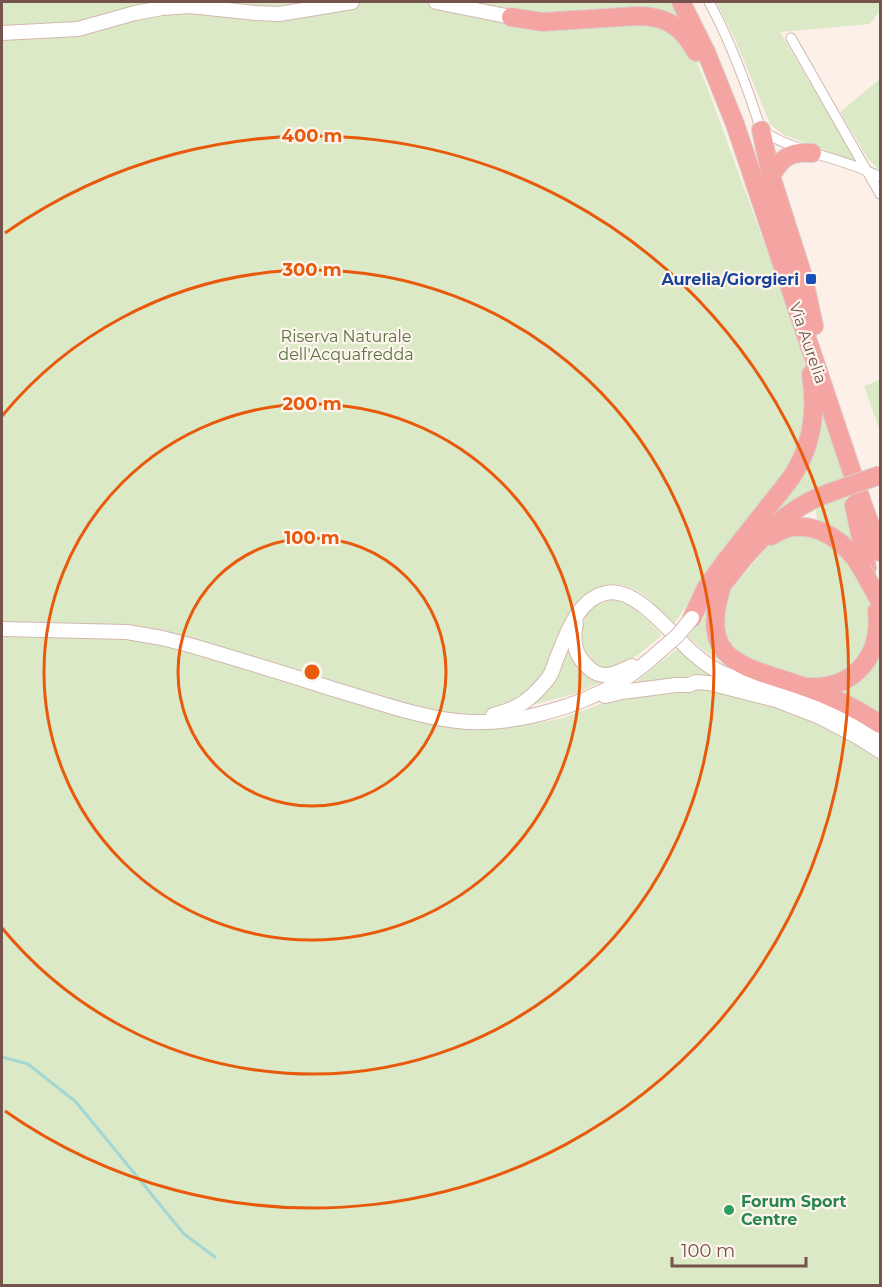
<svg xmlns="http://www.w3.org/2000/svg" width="882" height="1287" font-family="Montserrat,sans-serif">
<rect width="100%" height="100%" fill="#fcf0e8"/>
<g fill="#dce9c7">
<path d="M 2,2 L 672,2 L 683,23 L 692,51 L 708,89 L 790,314 L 803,355 L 810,396 L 796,461 L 711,568 L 676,621 L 673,624 C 662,613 652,600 639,592 C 614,576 588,586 573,608 L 548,667 L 528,706 L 538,723 L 563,718 L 611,700 L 684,687 L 732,692 L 810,718 L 868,749 L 880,758 L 880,1285 L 2,1286 Z"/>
<path d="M 716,2 L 880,2 L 880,11 L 870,24 L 780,32 L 857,162 L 784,135 L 770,124 L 735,39 Z"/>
<path d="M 880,79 L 880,171 L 868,159 L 840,112 Z"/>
<path d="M 880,380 L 880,431 L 864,386 Z"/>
<path d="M 821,399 L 839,454 L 845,480 L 761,529 Z"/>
<path d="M 845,497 L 857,551 L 819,521 C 815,516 816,511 817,505 Z"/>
<path d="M 805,535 L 818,538 L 828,543 L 852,565 L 868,599 L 870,611 L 872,622 L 863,654 L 841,673 L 821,679 L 805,678 L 754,663 L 732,649 L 723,627 L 723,614 L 727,598 L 735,585 L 767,547 L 779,540 Z"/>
<path d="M 613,600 C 634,604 647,620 662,635 C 648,647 630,663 611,668 C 581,676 561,608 613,600 Z"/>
<path d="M 710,611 L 735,667 C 716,661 702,649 687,636 Z"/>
<path d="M 567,646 L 570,646 L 604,681 L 574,694 L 532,705 L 545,691 Z"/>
<path d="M 677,649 L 684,653 L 730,682 L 699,675 L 686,679 L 635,683 Z"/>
<path d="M 880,653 L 880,717 L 832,691 L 869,670 Z"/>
</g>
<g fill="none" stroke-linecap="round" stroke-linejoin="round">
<path stroke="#a3d7d4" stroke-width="3" d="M 2,1057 L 28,1064 L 76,1102 L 184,1234 L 215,1257"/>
<g stroke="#d0b8b1" stroke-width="11">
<g id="street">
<path d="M 709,2 C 731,42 747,86 761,130 C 797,154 843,157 880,177"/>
<path d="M 791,38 L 880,194"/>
</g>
</g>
<g stroke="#d3b7af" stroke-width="16">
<g id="secondary">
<path d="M 436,2 L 511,17"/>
<path d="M 2,33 L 78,29 L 135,13 L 162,8 L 190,6 L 256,13 L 279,14 L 352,2"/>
<path d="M 576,624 C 572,641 575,656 588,667 C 593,672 598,675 605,675 C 614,675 623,670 632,666"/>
<path d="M 2,629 L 127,632 L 162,638 L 193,646 C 240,660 287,674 333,689 C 374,701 415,716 457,721 C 510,727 578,708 623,680 C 637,671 650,660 662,649"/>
<path d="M 605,696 L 622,692 L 676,685 L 689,685 L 696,682 L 709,683 L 776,700 L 820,717 L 858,737 L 880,751"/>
<path d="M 493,715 C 518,709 530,700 546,681 C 551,676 554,667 556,660 C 566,636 577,599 606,593 C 637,586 672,636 694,654 C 705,664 716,671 729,676 C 782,692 835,704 880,737"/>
</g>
</g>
<g stroke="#d9cfcd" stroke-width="20">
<g id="highway">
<path d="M 681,2 L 706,52 L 735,124 L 863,505 L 880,552"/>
<path d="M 511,17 L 542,22 L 637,16 C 666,16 682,26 696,52"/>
<path d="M 761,130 L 771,176 L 803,276 L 814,326"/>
<path d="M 771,176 C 782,157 790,151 812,153"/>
<path d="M 854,505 L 867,568"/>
<path d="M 771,536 C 776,533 782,530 788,528 C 819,521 847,543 862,569"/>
<path d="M 722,586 C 696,665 747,666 805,687 C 832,696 857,709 880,724"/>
<path d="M 715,593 C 728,579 738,564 751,550 C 773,525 797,504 829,493"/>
<path d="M 692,618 L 706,588 L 724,563 L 791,478 C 812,447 817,411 811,374"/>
<path d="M 809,687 C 854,689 882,656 877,611"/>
</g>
</g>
<use href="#street" stroke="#fff" stroke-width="9"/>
<use href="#secondary" stroke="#fff" stroke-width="14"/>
<use href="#highway" stroke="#f4a5a1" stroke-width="18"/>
<g stroke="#d3b7af" stroke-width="16" stroke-linecap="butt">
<path id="secondary-bridge" d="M 662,649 L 677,636 L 692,618"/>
</g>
<g stroke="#d9cfcd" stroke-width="20" stroke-linecap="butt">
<g id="highway-bridge">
<path d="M 829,493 L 880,475"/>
<path d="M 862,569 L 880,602"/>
</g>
</g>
<use href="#secondary-bridge" stroke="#fff" stroke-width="14"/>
<use href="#highway-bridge" stroke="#f4a5a1" stroke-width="18"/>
</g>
<g fill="none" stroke="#e8590c" stroke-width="3">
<circle cx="312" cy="672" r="134"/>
<circle cx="312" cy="672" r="268"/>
<path d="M2 416A402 402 0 1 1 2 928"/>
<path d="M5 233A536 536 0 1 1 5 1111"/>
</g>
<rect fill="#1a4fb4" stroke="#fef5ef" stroke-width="2" x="805" y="273" width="12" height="12" rx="3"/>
<circle fill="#2e9e5b" stroke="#fef5ef" stroke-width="2" cx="729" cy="1210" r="6"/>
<g text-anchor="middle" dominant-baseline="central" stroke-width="4.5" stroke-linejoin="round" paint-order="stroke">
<g font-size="16" font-weight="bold" fill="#164399" stroke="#fef5ef" text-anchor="end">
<text x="799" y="279">Aurelia/Giorgieri</text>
</g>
<g font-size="16" fill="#5c7541" stroke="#fef5ef">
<text x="346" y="336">Riserva Naturale<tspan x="346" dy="18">dell'Acquafredda</tspan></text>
</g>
<g font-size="16" fill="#76524d" stroke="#fef5ef">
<text transform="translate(808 343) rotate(71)">Via Aurelia</text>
</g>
<g font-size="16" font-weight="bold" fill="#27864d" stroke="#fef5ef" text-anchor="start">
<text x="741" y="1201">Forum Sport<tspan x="741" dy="18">Centre</tspan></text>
</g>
</g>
<circle cx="312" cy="672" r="9" fill="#e8590c" stroke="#fef5ef" stroke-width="3"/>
<g font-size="18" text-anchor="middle" font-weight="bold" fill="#e8590c" stroke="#fef5ef" stroke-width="4.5" stroke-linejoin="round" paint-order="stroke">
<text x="312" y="142">400 m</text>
<text x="312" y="276">300 m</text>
<text x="312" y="410">200 m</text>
<text x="312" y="544">100 m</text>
</g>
<rect width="882" height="1287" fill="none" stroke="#76524d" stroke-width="6"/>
<path d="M672 1257v9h134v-9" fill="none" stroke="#76524d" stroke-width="3"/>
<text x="681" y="1257" font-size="18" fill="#76524d" stroke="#fef5ef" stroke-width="4.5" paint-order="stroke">100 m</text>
</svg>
